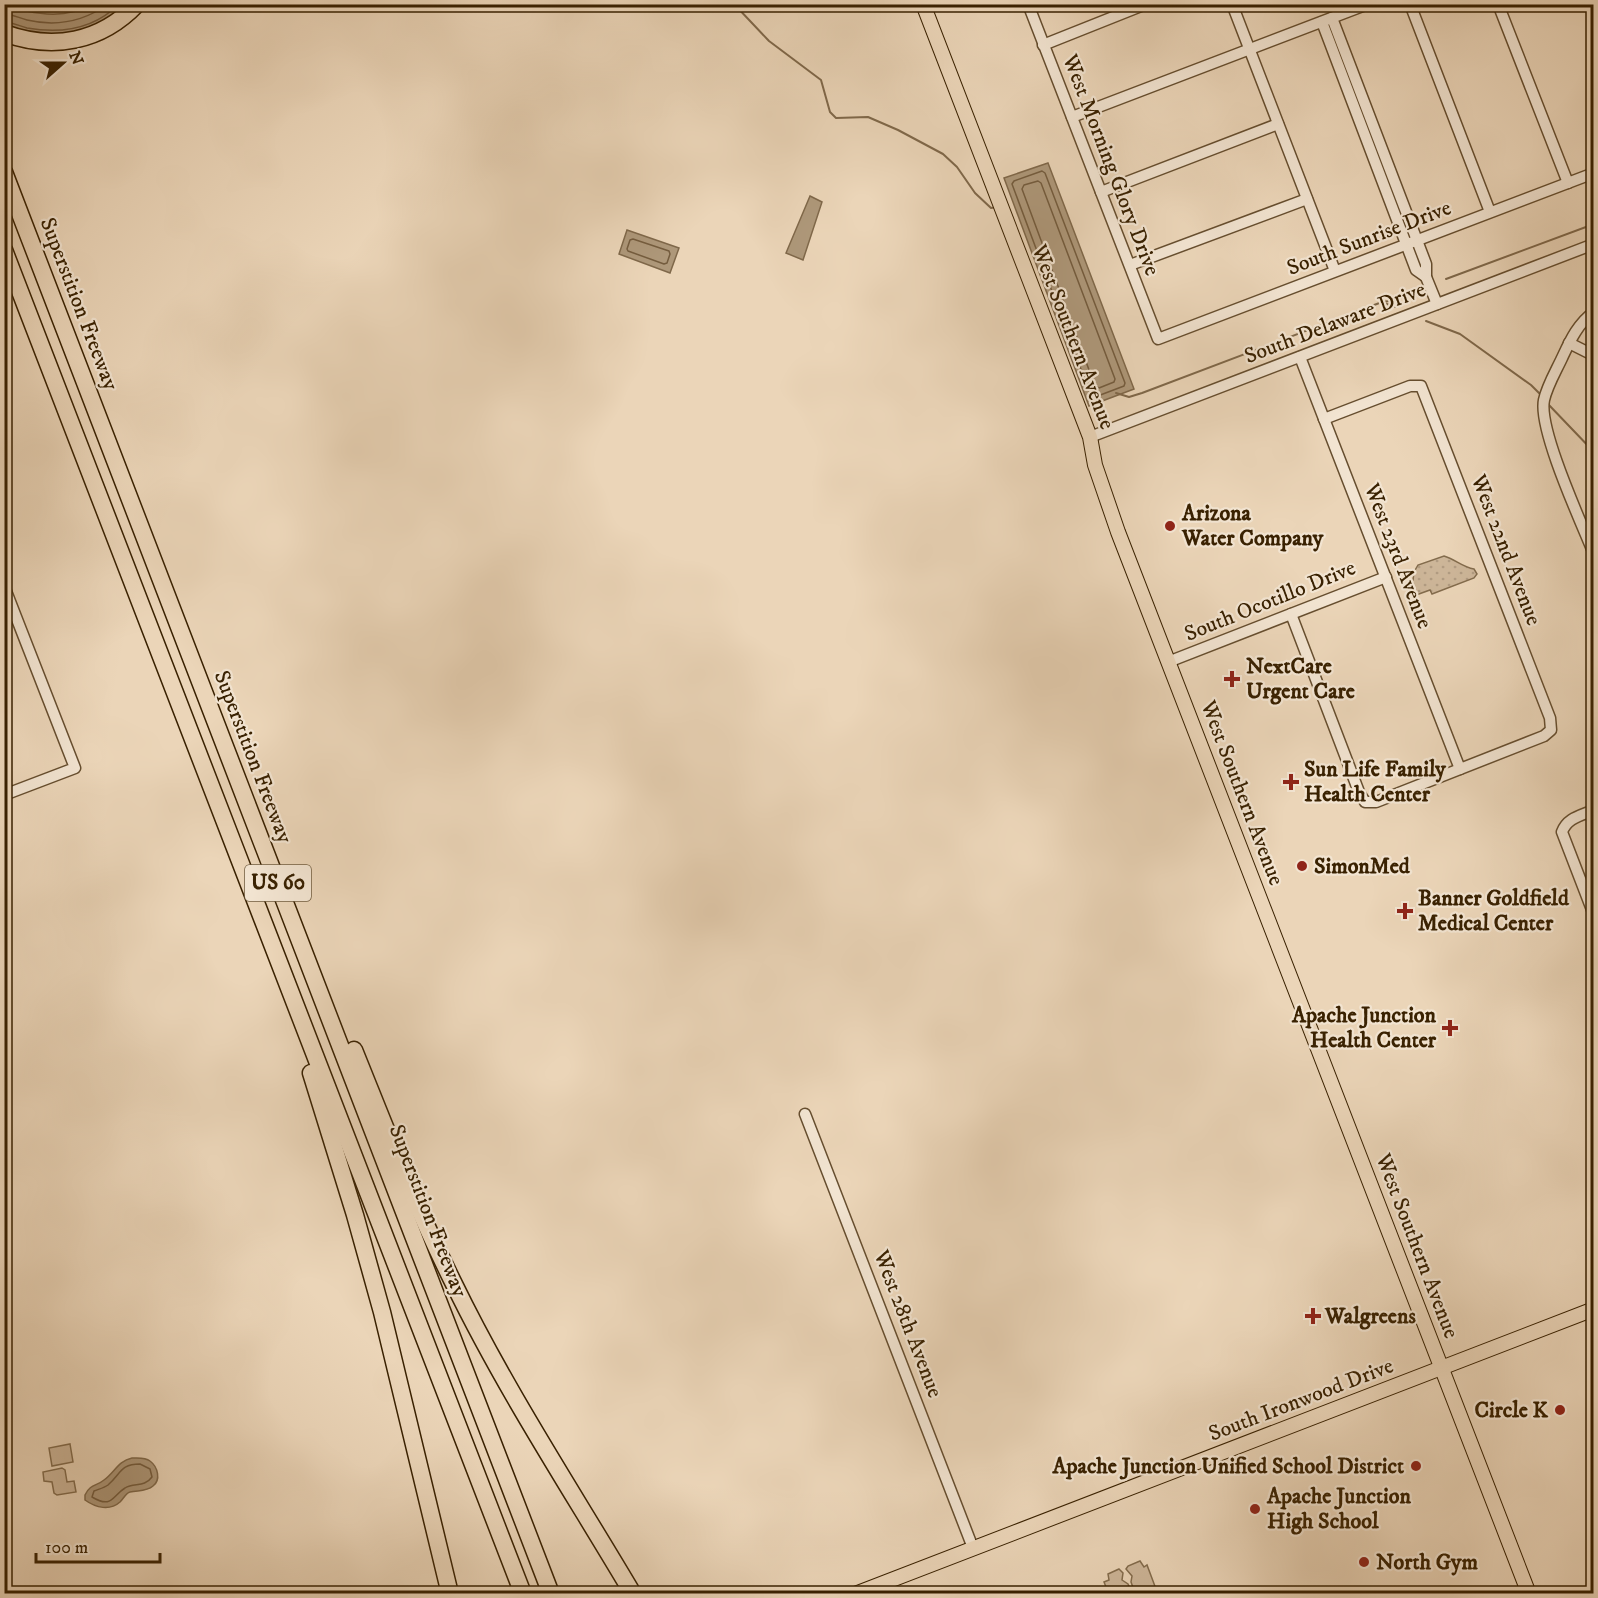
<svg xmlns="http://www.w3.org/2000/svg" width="1598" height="1598" font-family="'IM FELL DW Pica',serif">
<defs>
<pattern id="park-dots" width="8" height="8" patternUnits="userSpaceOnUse" patternTransform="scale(1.5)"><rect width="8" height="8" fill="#cdb699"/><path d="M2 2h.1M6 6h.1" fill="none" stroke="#b19c82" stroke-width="1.8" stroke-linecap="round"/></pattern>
</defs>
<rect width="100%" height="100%" fill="#ebd5b8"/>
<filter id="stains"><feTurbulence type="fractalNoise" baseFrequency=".00333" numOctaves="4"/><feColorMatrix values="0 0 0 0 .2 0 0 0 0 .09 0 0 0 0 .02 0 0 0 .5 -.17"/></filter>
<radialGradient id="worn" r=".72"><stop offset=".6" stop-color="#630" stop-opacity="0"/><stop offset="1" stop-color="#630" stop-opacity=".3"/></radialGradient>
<g fill="#cdb699" stroke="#836c4d" stroke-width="1.5">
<path d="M 70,1444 L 73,1462 L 52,1466 L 49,1448 Z"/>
<path d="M 62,1468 L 65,1470 L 67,1482 L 74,1481 L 76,1492 L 57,1495 L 54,1493 L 52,1482 L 44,1481 L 43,1472 Z"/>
<path d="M 1140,1561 L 1144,1567 L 1147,1565 L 1156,1589 L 1145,1593 L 1135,1593 L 1131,1582 L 1132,1576 L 1126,1569 L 1128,1566 Z"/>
<path d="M 1119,1569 L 1123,1573 L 1122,1580 L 1128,1584 L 1132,1593 L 1108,1592 L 1104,1582 L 1109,1580 L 1108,1574 Z"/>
</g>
<path fill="url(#park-dots)" stroke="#836c4d" stroke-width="1.5" d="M 1444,556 C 1455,559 1462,567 1474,569 L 1477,574 L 1474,578 L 1432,594 L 1430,590 L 1416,595 L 1413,589 L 1408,591 L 1406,585 L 1413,580 L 1414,572 L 1418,565 Z"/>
<g fill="#ae987a" stroke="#7f684a" stroke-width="1.5">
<path d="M 4,5 L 128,5 L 99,27 L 56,38 L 5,26 Z"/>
<path d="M 1048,163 L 1134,389 L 1089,406 L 1004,178 Z"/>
<path d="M 810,196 L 822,202 L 803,260 L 786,253 Z"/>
<path d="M 627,230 L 679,248 L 670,273 L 619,254 Z"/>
<path d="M 132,1458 C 138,1458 145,1457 150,1461 C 158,1467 161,1480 153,1486 C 146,1492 138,1490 130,1492 C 126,1493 123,1499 120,1502 C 110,1511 96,1508 85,1500 L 85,1495 C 90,1484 97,1486 104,1480 C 115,1472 118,1461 132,1458 Z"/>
</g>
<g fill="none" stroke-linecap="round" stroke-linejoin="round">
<g stroke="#745c3e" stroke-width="1.5">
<path d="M 4,5 C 13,5 19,9 27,11 C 49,16 72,16 92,4"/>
<path d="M 4,14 C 12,14 19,18 27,20 C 57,27 83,22 108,4"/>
<path d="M 4,22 C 12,22 19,26 27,28 C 61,34 94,29 119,4"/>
<path d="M 1042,171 L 1045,173 L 1125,383 L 1124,386 L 1095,397 L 1091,396 L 1012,184 L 1014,181 Z"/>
<path d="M 1038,181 L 1041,183 L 1115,379 L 1114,382 L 1099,388 L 1095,386 L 1022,189 L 1024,185 Z"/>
<path d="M 633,239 L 669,251 L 670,254 L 667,263 L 664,264 L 628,251 L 627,249 L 630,240 Z"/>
<path d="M 140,1464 L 150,1469 L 152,1477 C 144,1488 134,1482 125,1488 C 112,1496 112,1509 92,1497 L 94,1491 C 99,1489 104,1488 108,1485 C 121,1474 120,1464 140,1464 Z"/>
</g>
<g stroke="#7f684a" stroke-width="2">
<path d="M 734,4 L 769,41 L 821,80 L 830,112 L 836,118 L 868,117 L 898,130 L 943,154 L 957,167 L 975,193 L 991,208 L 997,207"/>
<path d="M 1446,279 L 1594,224"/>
<path d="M 1384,303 L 1395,307"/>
<path d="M 1426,321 L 1460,334 L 1531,385 L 1541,395"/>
<path d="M 1116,393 L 1129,397 L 1142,393 L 1382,302 L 1397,300 L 1412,292"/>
<path d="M 1548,404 L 1594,452"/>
</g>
<g stroke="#664e2f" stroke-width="13">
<g id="minor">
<path d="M 1028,4 L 1158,339 L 1594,173"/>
<path d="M 1232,4 L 1335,271"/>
<path d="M 1410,4 L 1490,212"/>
<path d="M 1498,4 L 1568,183"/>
<path d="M 1590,4 L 1594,14"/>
<path d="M 1332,18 L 1426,264 L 1426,277 L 1437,304"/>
<path d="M 1322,22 L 1416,270 L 1426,277"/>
<path d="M 1043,45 L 1146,4"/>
<path d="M 1072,117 L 1368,4"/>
<path d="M 1101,192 L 1278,124"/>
<path d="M 1130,265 L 1307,199"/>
<path d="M 1594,312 C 1578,323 1570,341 1562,358 C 1556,371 1547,386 1544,400 C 1538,429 1581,522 1594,554"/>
<path d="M 1569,343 L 1593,355"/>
<path d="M 1300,357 L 1460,769"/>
<path d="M 1090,437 L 1594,244"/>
<path d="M 4,586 L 75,768 L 4,795"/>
<path d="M 1291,614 L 1359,792 L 1365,802 L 1376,802 L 1544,736 L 1551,730 L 1550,718 L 1421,386 L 1410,386 L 1324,419"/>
<path d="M 1168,662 L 1386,577"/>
<path d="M 1594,810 C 1580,816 1567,818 1562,832 L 1594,915"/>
<path d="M 805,1114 L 973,1548"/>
</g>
</g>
<g stroke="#392101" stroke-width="16">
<g id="major">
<path d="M 923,4 L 1090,437 L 1095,465 L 1118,532 L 1529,1594"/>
<path d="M 855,1594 L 1594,1309"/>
</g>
</g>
<g stroke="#392101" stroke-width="19">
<g id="highway">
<path d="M 4,33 C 53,51 101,42 137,4"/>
<path d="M 4,172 L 551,1594"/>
<path d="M 4,250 L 523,1594"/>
<path d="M 354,1050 C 386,1129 416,1208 454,1284 C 506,1391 572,1491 633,1594"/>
<path d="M 311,1073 L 355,1215 L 382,1312 L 450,1594"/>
</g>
</g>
<use href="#minor" stroke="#f2e4d1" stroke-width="10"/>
<use href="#major" stroke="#ebd5b8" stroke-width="14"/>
<use href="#highway" stroke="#ebd5b8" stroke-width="16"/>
</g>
<g fill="#8f2418" stroke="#f2e4d1" stroke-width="2">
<circle cx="1170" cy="526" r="6"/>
<path d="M1229 670h6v6h6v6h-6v6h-6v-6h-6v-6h6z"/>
<path d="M1288 773h6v6h6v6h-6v6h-6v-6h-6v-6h6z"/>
<circle cx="1302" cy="866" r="6"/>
<path d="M1402 902h6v6h6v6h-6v6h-6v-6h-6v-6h6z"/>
<path d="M1447 1019h6v6h6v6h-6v6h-6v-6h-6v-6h6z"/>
<path d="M1310 1307h6v6h6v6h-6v6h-6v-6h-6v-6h6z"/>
<circle cx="1560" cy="1410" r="6"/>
<circle cx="1416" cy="1466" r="6"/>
<circle cx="1255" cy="1509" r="6"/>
<circle cx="1364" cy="1562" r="6"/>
</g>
<g text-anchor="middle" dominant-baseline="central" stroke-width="4.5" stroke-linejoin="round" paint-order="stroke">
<rect fill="#f2e4d1" stroke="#705c3f" stroke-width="1.5" x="245" y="865" width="66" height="36" rx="4.5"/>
<g font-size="21" font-weight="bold" fill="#392101">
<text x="278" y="883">US 60</text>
</g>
<g font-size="22" fill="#392101" stroke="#f2e4d1">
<text transform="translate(1111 165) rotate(69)">West Morning Glory Drive</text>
<text transform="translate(1369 238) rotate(-21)">South Sunrise Drive</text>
<text transform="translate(79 304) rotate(69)">Superstition Freeway</text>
<text transform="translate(1335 323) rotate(-21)">South Delaware Drive</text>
<text transform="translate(1073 337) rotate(69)">West Southern Avenue</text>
<text transform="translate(1506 550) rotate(69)">West 22nd Avenue</text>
<text transform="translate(1398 556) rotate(69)">West 23rd Avenue</text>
<text transform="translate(1270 601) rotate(-22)">South Ocotillo Drive</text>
<text transform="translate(253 757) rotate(69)">Superstition Freeway</text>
<text transform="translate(1242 793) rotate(69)">West Southern Avenue</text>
<text transform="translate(428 1211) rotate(69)">Superstition Freeway</text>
<text transform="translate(1417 1246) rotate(69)">West Southern Avenue</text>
<text transform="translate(908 1324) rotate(69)">West 28th Avenue</text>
<text transform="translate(1301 1400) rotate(-21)">South Ironwood Drive</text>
</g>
<g font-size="22" font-weight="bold" fill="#392101" stroke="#f2e4d1" text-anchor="start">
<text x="1182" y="513">Arizona<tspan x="1182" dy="25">Water Company</tspan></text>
<text x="1246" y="666">NextCare<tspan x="1246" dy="25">Urgent Care</tspan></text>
<text x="1304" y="769">Sun Life Family<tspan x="1304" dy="25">Health Center</tspan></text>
<text x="1314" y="866">SimonMed</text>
<text x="1418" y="898">Banner Goldfield<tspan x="1418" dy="25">Medical Center</tspan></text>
<text x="1436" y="1015" text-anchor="end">Apache Junction<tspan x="1436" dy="25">Health Center</tspan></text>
<text x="1325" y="1316">Walgreens</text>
<text x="1548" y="1410" text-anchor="end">Circle K</text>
<text x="1404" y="1466" text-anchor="end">Apache Junction Unified School District</text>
<text x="1267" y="1496">Apache Junction<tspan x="1267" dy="25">High School</tspan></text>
<text x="1376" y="1562">North Gym</text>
</g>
</g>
<rect width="1598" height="1598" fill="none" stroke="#ebd5b8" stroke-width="24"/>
<rect x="6" y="6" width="1586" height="1586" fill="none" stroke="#392101" stroke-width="3"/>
<rect x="12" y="12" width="1574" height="1574" fill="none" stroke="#392101" stroke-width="1.5"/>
<g transform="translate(63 63) rotate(69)" stroke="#f2e4d1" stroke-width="4.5" paint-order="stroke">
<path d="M0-4.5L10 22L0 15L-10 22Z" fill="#392101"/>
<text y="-9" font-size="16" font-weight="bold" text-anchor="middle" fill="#392101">N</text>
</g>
<path d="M36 1553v9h124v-9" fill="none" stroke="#392101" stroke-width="3"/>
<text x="45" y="1553" font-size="18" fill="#392101" stroke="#f2e4d1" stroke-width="4.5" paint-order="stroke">100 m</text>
<rect width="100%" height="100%" filter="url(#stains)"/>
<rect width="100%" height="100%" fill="url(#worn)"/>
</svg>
